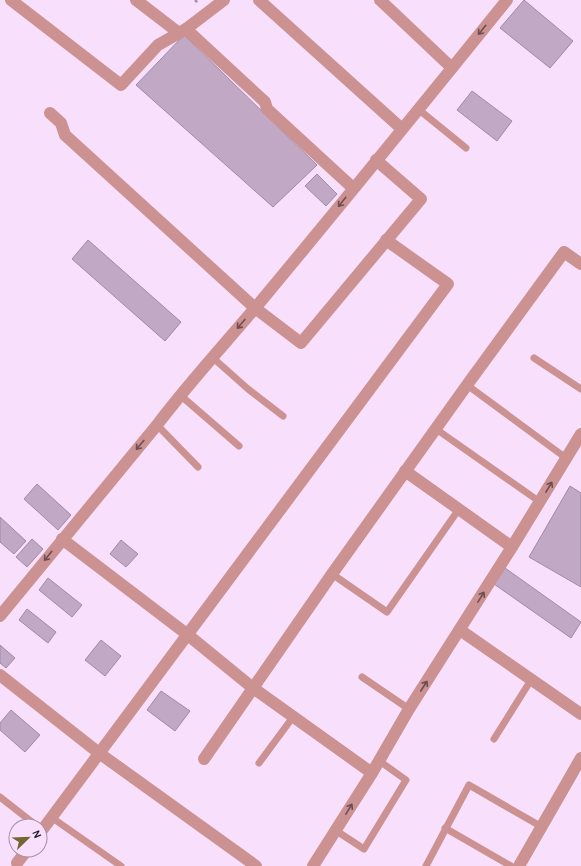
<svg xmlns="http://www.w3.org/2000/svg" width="581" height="866" font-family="Karla,sans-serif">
<rect width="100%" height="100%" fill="#f8dffc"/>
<g fill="#c1a9c5" stroke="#a08aa4">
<path d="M 524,0 L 573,41 L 550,68 L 500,28 Z"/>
<path d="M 184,35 L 317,165 L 273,207 L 136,85 Z"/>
<path d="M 472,91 L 512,121 L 497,141 L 457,110 Z"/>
<path d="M 317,174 L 337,194 L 326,206 L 305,186 Z"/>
<path d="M 88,240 L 181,322 L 165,341 L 72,259 Z"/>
<path d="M 37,484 L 71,515 L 58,530 L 24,499 Z"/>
<path d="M 570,486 L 581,493 L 581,587 L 529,557 Z"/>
<path d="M 0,517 L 26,541 L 14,554 L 0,542 Z"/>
<path d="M 32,539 L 43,549 L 27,567 L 16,557 Z"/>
<path d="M 121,540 L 138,554 L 126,567 L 110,554 Z"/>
<path d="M 505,568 L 581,622 L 571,638 L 494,584 Z"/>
<path d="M 48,578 L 82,605 L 72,617 L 39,590 Z"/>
<path d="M 27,609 L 56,632 L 48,643 L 19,620 Z"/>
<path d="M 101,640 L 121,656 L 105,676 L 85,660 Z"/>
<path d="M 0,645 L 15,658 L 6,668 L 0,663 Z"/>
<path d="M 161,691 L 190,711 L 175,731 L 147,710 Z"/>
<path d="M 11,710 L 40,735 L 25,752 L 0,730 L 0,723 Z"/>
</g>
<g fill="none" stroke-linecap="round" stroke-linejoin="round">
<path stroke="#a390a6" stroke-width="2.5" stroke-dasharray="3 3" stroke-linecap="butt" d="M 195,0 L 199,4"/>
<g stroke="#cc9292" stroke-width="7">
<path d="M 418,109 L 466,148"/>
<path d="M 212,357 L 248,389 L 283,416"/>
<path d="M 534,358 L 581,389"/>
<path d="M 467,385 L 566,458"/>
<path d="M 180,395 L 239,446"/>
<path d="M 157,425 L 198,467"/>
<path d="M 436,429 L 540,502"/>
<path d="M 332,574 L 387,612 L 459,509"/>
<path d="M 362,677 L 409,709"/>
<path d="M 494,739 L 531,680"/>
<path d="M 259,763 L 293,717"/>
<path d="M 0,797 L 37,826"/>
<path d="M 51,817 L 121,866"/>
<path d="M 445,828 L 511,866"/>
<path d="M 335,830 L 364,849 L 406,780 L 378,760"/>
<path d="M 426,866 L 469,785 L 542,827"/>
</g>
<g stroke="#cc9292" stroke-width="12">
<path d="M 11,0 L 121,85 L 158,45 L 186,29 L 224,0"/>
<path d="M 136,0 L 179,33"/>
<path d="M 259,0 L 402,129"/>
<path d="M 380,0 L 452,68"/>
<path d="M 186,29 L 265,102 L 267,109 L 353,188"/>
<path d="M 50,113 L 61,123 L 65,135 L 255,308 L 301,343 L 421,199 L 376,160"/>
<path d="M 405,471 L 512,547"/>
<path d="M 62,539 L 188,635 L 253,688 L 372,773"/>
<path d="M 0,616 L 157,425 C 188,384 223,346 256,307 C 341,205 424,103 507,0"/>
<path d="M 460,630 L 581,714"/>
<path d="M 0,675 L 99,753 L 256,866"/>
<path d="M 204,759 L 332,574 L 467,385 L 564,252 L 581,264"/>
<path d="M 40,833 L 448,284 L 386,240"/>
<path d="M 17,863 L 27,850"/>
<path d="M 313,866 L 372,773 L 409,709 L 512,547 L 581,434"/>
<path d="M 519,866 L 581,758"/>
</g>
</g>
<defs><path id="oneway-shaft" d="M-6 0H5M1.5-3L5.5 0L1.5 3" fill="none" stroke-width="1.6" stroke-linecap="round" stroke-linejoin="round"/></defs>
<g stroke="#6d4e54">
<use href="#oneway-shaft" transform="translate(482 30) rotate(129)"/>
<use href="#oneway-shaft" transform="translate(342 202) rotate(129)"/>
<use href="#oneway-shaft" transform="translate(241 324) rotate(131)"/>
<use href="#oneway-shaft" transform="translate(140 445) rotate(130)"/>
<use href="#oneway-shaft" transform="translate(549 487) rotate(-59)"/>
<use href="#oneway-shaft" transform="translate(48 556) rotate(129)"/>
<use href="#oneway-shaft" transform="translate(481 597) rotate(-58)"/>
<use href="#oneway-shaft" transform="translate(424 686) rotate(-57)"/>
<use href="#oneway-shaft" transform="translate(349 809) rotate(-58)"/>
</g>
<g transform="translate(28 838) rotate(67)"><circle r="19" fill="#f8dffc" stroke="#a28fa4"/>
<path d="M0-3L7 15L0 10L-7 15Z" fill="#746633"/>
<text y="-6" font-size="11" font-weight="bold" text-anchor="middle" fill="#201721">N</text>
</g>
</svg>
